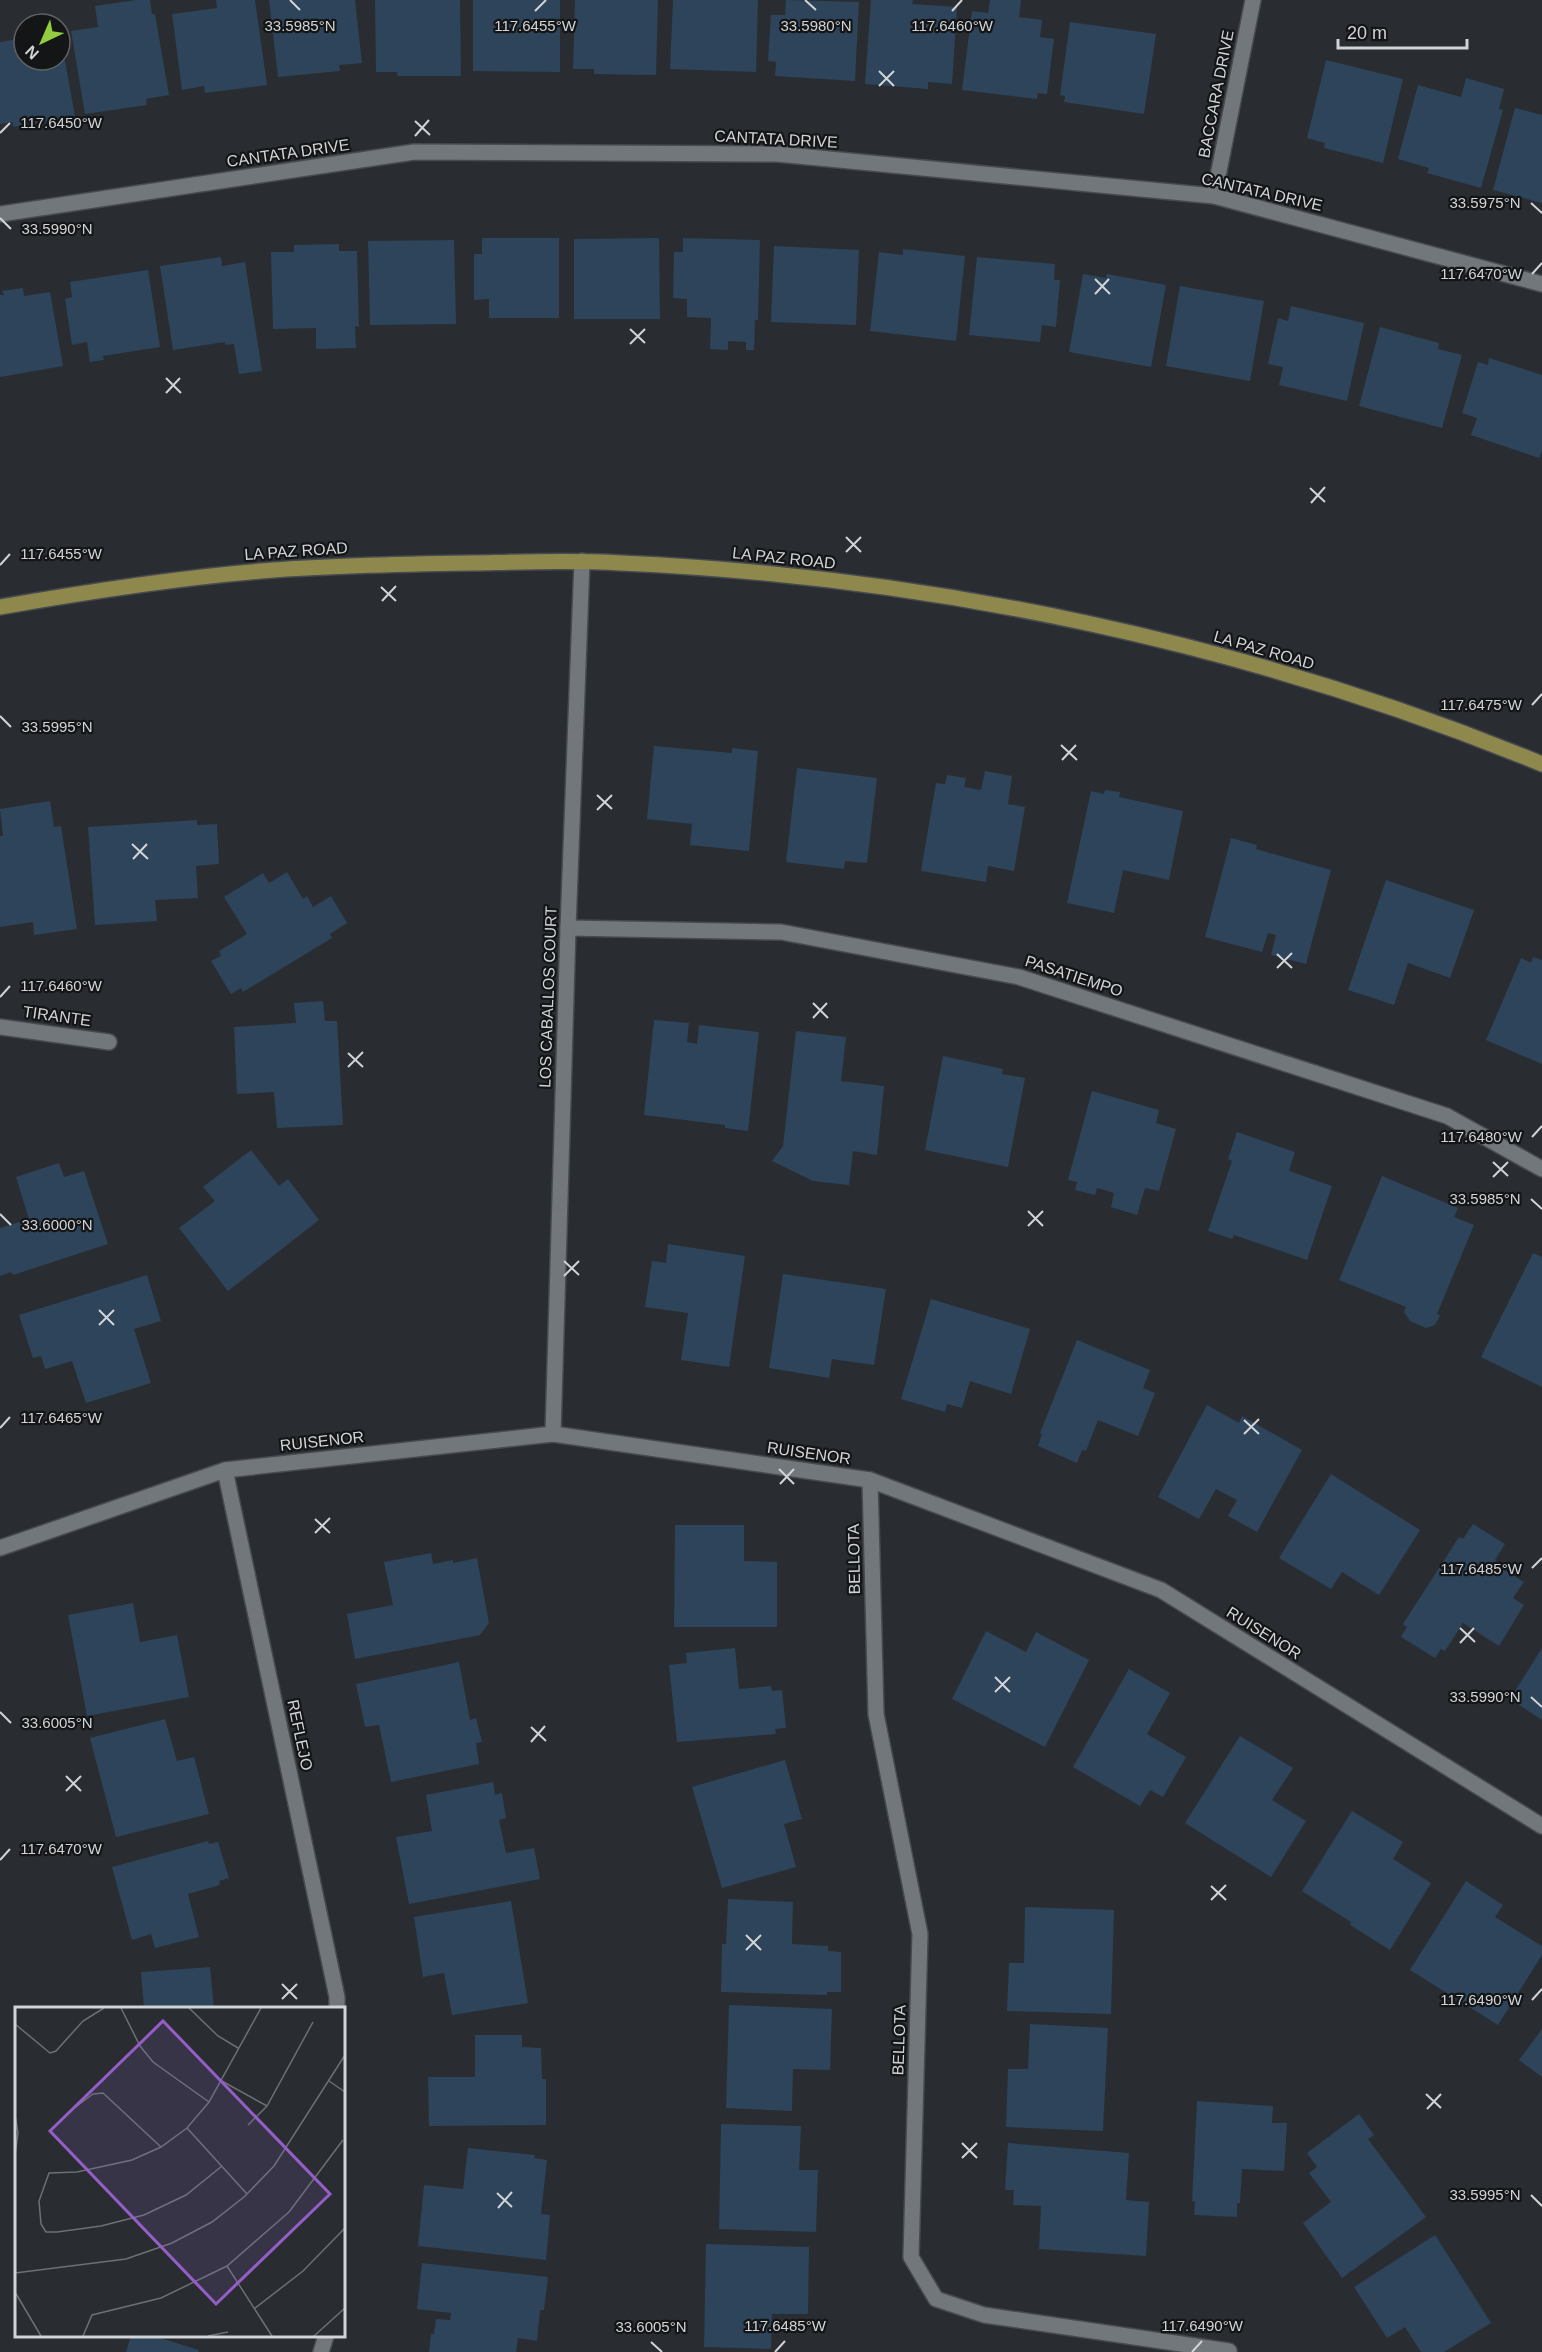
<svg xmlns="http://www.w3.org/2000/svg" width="1542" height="2352" font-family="Helvetica,sans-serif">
<rect width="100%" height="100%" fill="#292d31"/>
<g fill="#2d445a">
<path d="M 136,0 L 150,0 L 152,14 L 155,14 L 169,95 L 146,99 L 147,105 L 85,114 L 71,31 L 98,27 L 95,6 Z"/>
<path d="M 216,0 L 255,0 L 267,85 L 205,93 L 204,86 L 182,90 L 172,14 L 217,8 Z"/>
<path d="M 269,0 L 355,0 L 362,63 L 339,65 L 340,71 L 278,77 Z"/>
<path d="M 375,0 L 460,0 L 461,76 L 398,76 L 397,72 L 376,72 Z"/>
<path d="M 473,0 L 560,0 L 560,72 L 473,71 Z"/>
<path d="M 575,0 L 658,0 L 656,75 L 594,74 L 594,69 L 573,69 Z"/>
<path d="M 673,0 L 758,0 L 756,72 L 670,69 Z"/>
<path d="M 786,0 L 859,2 L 855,81 L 775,76 L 776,62 L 768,61 L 771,15 L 785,15 Z"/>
<path d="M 871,0 L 913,0 L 912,4 L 957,7 L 952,84 L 928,82 L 928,89 L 865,84 Z"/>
<path d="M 990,0 L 1021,0 L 1019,17 L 1042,20 L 1040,37 L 1054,39 L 1047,94 L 1038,93 L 1037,99 L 962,90 L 972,11 L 988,13 Z"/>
<path d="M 1070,22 L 1156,34 L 1144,114 L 1064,102 L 1065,96 L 1060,95 Z"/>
<path d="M 24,38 L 24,60 L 60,60 L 61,39 L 75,116 L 13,127 L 13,122 L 0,124 L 0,42 Z"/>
<path d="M 1326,60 L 1403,79 L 1383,163 L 1324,148 L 1325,143 L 1307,138 Z"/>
<path d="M 1466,78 L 1504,89 L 1499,109 L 1503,110 L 1481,188 L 1427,173 L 1429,168 L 1398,159 L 1418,85 L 1461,97 Z"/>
<path d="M 1515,108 L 1542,115 L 1542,203 L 1493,190 Z"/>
<path d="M 482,238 L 559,238 L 559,318 L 489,318 L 489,299 L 474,300 L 474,254 L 482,254 Z"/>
<path d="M 659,238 L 660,319 L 574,319 L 574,239 Z"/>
<path d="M 683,238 L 760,240 L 758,320 L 755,320 L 754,350 L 746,350 L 746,342 L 728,341 L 728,350 L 710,349 L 711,318 L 687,317 L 687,299 L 673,298 L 674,252 L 683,252 Z"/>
<path d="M 454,240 L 456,324 L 370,325 L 368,241 Z"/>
<path d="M 339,244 L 339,251 L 357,251 L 359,327 L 355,326 L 356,348 L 316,349 L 316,328 L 273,329 L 271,252 L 294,252 L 294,245 Z"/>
<path d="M 774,246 L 859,250 L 856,325 L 771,322 Z"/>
<path d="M 903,249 L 965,256 L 956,341 L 870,331 L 879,252 L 903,255 Z"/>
<path d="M 221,257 L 222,266 L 245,262 L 262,371 L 239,374 L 234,344 L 225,345 L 225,342 L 173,350 L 160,266 Z"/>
<path d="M 977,257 L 1055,264 L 1054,280 L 1060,280 L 1056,327 L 1042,325 L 1040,342 L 969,335 Z"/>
<path d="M 148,270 L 160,347 L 103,356 L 104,360 L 90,362 L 87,342 L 72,345 L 65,299 L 72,297 L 70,282 Z"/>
<path d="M 1083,274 L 1106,278 L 1107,274 L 1166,285 L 1151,367 L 1069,352 Z"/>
<path d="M 1180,286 L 1264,301 L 1250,381 L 1166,366 Z"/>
<path d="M 23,288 L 24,296 L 50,292 L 63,366 L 0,377 L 0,295 L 4,295 L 2,291 Z"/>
<path d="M 1291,306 L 1364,323 L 1347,401 L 1279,385 L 1283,367 L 1268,364 L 1278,318 L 1288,321 Z"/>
<path d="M 1380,327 L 1439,343 L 1438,349 L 1462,355 L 1442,428 L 1359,406 Z"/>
<path d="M 1489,358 L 1542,375 L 1542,450 L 1539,458 L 1471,435 L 1477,418 L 1462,413 L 1478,362 L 1488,365 Z"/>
<path d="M 654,746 L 732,753 L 732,748 L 758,751 L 749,851 L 690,845 L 692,824 L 647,819 Z"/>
<path d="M 797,768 L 877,778 L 867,863 L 845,861 L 844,869 L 786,862 Z"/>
<path d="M 985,771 L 1012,776 L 1008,804 L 1025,807 L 1014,871 L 988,866 L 986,882 L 921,871 L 936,783 L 945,784 L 947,775 L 966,778 L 964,787 L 981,790 Z"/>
<path d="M 1105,790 L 1120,792 L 1119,797 L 1183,811 L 1169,880 L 1123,870 L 1114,913 L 1067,903 L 1091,791 L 1104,794 Z"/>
<path d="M 50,801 L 54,827 L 61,826 L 77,929 L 34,935 L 33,922 L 0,927 L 0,836 L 3,836 L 0,809 Z"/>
<path d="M 197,820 L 197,825 L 217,824 L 219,864 L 196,866 L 198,898 L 155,900 L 157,921 L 95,925 L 88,827 Z"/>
<path d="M 1231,838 L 1257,845 L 1256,849 L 1331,870 L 1306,964 L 1271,955 L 1276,935 L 1268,933 L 1262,952 L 1205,937 Z"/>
<path d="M 287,872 L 303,899 L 307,896 L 313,907 L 331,896 L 347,923 L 330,934 L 332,938 L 243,992 L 241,988 L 231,994 L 211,961 L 221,956 L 219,951 L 247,934 L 224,897 L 263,873 L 269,883 Z"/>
<path d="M 1386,880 L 1474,910 L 1450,978 L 1408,963 L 1394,1005 L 1348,990 Z"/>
<path d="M 1533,957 L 1542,960 L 1542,1064 L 1486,1040 L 1521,958 L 1531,963 Z"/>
<path d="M 323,1001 L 325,1021 L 337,1021 L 343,1125 L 277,1128 L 274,1092 L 237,1094 L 234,1027 L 296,1023 L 294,1003 Z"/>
<path d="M 654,1020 L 689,1023 L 687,1042 L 697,1044 L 699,1025 L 759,1032 L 748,1131 L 725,1128 L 725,1125 L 644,1115 Z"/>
<path d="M 796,1031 L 846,1037 L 841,1081 L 884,1086 L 877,1155 L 853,1151 L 849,1185 L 813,1181 L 772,1161 L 783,1146 Z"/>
<path d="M 943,1056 L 1003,1069 L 1002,1074 L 1025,1078 L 1008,1167 L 925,1150 Z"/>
<path d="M 1092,1091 L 1159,1110 L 1156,1123 L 1176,1129 L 1159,1191 L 1145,1188 L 1137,1215 L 1111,1207 L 1114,1193 L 1097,1188 L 1095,1195 L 1075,1190 L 1077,1182 L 1068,1180 Z"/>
<path d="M 1237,1132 L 1295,1152 L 1289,1171 L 1332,1186 L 1307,1260 L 1234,1235 L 1232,1239 L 1208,1231 L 1232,1161 L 1228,1159 Z"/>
<path d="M 251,1150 L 279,1186 L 288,1179 L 319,1220 L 228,1291 L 179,1228 L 215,1201 L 203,1187 Z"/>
<path d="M 59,1163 L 64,1177 L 84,1171 L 108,1244 L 13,1275 L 11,1272 L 0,1276 L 0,1228 L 29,1219 L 16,1177 Z"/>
<path d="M 1382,1176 L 1458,1208 L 1454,1217 L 1474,1225 L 1437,1314 L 1440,1315 L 1435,1325 L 1426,1328 L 1410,1321 L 1404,1312 L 1406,1307 L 1339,1280 Z"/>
<path d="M 668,1244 L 745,1256 L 729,1367 L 681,1360 L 688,1313 L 645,1307 L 652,1261 L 666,1263 Z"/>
<path d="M 1533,1253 L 1542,1257 L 1542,1387 L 1481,1357 Z"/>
<path d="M 783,1274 L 886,1289 L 874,1365 L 832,1359 L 829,1378 L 769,1368 Z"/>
<path d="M 147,1275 L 161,1321 L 134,1329 L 151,1383 L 86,1403 L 72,1361 L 45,1369 L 41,1356 L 33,1358 L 19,1315 Z"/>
<path d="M 931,1299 L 1030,1329 L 1011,1394 L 970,1381 L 962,1408 L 947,1404 L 945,1412 L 901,1399 Z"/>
<path d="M 1077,1340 L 1150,1370 L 1143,1388 L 1155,1393 L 1138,1436 L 1098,1420 L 1086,1451 L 1082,1450 L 1077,1463 L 1038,1446 L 1042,1434 L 1040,1433 Z"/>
<path d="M 1207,1405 L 1239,1423 L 1242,1416 L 1302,1450 L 1257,1532 L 1228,1516 L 1237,1500 L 1216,1489 L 1199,1519 L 1158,1497 Z"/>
<path d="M 1331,1474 L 1420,1530 L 1379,1595 L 1342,1572 L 1331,1589 L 1279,1558 Z"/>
<path d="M 1473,1524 L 1505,1544 L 1495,1560 L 1498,1562 L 1496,1565 L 1524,1582 L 1513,1598 L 1524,1605 L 1499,1646 L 1463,1623 L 1445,1651 L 1441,1649 L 1435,1658 L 1401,1637 L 1407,1627 L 1403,1624 L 1459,1537 L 1463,1539 Z"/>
<path d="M 675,1525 L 744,1525 L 744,1561 L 777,1562 L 777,1627 L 674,1627 Z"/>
<path d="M 431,1553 L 433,1564 L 453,1560 L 453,1563 L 477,1558 L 489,1623 L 480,1635 L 355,1659 L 347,1614 L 393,1605 L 384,1562 Z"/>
<path d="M 133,1603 L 140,1642 L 177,1635 L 189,1697 L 87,1716 L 68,1615 Z"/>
<path d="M 986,1631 L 1026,1652 L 1036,1632 L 1089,1660 L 1045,1747 L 952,1699 Z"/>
<path d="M 735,1648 L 739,1689 L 771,1686 L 772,1691 L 782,1690 L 786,1728 L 775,1729 L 776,1734 L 677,1742 L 669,1665 L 687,1663 L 686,1653 Z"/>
<path d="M 1542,1648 L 1542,1720 L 1510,1699 Z"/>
<path d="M 459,1662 L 470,1720 L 476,1718 L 482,1742 L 476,1743 L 479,1764 L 391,1782 L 379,1725 L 365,1727 L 356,1684 Z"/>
<path d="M 1129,1669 L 1170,1693 L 1147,1734 L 1186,1757 L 1163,1797 L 1150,1790 L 1140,1806 L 1073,1767 Z"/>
<path d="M 165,1719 L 177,1761 L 194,1757 L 209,1814 L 116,1837 L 90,1738 Z"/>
<path d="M 1240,1736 L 1293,1768 L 1272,1800 L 1306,1821 L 1271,1877 L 1185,1823 Z"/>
<path d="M 785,1760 L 802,1819 L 784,1824 L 796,1867 L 722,1888 L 692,1787 Z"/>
<path d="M 493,1782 L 495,1795 L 502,1793 L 506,1818 L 499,1820 L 506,1853 L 534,1848 L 540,1879 L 409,1904 L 396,1837 L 432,1831 L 426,1795 Z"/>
<path d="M 1352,1811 L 1403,1842 L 1393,1859 L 1431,1883 L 1390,1950 L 1350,1925 L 1351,1922 L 1302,1891 Z"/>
<path d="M 208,1841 L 209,1844 L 218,1842 L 229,1878 L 219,1881 L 220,1885 L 188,1894 L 199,1937 L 155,1948 L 151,1934 L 132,1940 L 112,1867 Z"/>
<path d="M 1466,1881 L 1503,1905 L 1495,1917 L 1542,1946 L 1542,1955 L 1498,2025 L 1410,1970 Z"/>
<path d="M 728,1899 L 793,1902 L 792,1944 L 828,1946 L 828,1951 L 841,1952 L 841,1992 L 827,1992 L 827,1995 L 721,1992 L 722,1944 L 726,1944 Z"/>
<path d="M 511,1901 L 528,2003 L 452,2015 L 444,1973 L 423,1977 L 414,1917 Z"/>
<path d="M 1025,1907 L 1114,1910 L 1111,2014 L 1007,2011 L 1009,1963 L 1024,1963 Z"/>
<path d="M 210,1967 L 214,2008 L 144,2008 L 141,1972 Z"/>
<path d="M 729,2005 L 832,2009 L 830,2070 L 793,2069 L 792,2111 L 726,2108 Z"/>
<path d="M 1030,2024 L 1108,2028 L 1103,2131 L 1006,2127 L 1008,2069 L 1028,2069 Z"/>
<path d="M 1542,2029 L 1542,2077 L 1519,2060 Z"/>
<path d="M 475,2035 L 522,2035 L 522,2047 L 541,2048 L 542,2079 L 546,2079 L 546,2125 L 429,2126 L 428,2077 L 475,2077 Z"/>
<path d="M 1197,2101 L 1273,2106 L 1272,2123 L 1287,2123 L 1284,2171 L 1242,2169 L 1240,2203 L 1237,2203 L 1237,2217 L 1194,2215 L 1195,2202 L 1192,2201 Z"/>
<path d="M 1359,2114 L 1374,2135 L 1368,2139 L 1426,2217 L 1342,2278 L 1303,2223 L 1331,2202 L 1309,2173 L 1317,2167 L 1307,2153 Z"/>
<path d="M 721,2124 L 801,2126 L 799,2170 L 818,2170 L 816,2232 L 719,2229 Z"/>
<path d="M 1008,2143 L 1129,2153 L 1126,2200 L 1149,2202 L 1146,2256 L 1039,2249 L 1041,2206 L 1013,2205 L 1014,2190 L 1005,2190 Z"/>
<path d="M 468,2148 L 535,2155 L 534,2158 L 547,2160 L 541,2214 L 550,2215 L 546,2260 L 418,2246 L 424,2185 L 463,2189 Z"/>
<path d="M 1435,2235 L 1491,2323 L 1444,2352 L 1421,2352 L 1405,2327 L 1387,2338 L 1354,2287 Z"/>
<path d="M 706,2244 L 809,2247 L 808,2314 L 772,2314 L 771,2349 L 704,2347 Z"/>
<path d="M 422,2263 L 548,2277 L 544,2310 L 540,2310 L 537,2341 L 518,2338 L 516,2352 L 429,2352 L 431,2334 L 434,2334 L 436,2319 L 450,2320 L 451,2313 L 417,2309 Z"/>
<path d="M 131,2336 L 154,2336 L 199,2350 L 198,2352 L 126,2352 Z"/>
</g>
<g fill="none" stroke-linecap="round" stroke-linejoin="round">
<g stroke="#474a4e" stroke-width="18">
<g id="minor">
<path d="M 1214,196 L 1253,0"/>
<path d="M 0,214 L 414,152 L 777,154 L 1214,196 L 1542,284"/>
<path d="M 568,928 L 781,932 L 1019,977 L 1447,1116 L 1542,1169"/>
<path d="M 0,1027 L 109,1042"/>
<path d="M 553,1434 L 568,928 L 582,561"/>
<path d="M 225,1470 L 337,1997 L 337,2008"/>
<path d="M 870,1480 L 876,1714 L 920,1934 L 911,2257 L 936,2299 L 984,2315 L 1229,2351"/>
<path d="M 0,1548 L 225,1470 L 553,1434 L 870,1480 L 1161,1590 L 1542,1826"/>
<path d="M 321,2352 L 326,2336"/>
</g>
</g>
<g stroke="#474a4e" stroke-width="18">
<path id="major" d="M 0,607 C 91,591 182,577 274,570 C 339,565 405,564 471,563 C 521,562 571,560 621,563 C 935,577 1251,644 1542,764"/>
</g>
<use href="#minor" stroke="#72777b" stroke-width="15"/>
<use href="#major" stroke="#8e884c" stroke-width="15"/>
</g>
<path fill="none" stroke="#d1d4d6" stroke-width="2" d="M 290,0 L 300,10M 805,0 L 816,10M 535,11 L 546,0M 952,11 L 962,0M 879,71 L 894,86M 879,86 L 894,71M 415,121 L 430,135M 0,133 L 10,123M 415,136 L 429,120M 1531,203 L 1542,213M 0,218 L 11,229M 1532,274 L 1542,263M 1095,279 L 1110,294M 1095,294 L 1109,279M 630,329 L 645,343M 630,344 L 645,329M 166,378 L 181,393M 166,393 L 180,378M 1310,488 L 1325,502M 1311,503 L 1325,487M 846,537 L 861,552M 846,552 L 861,537M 0,565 L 10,554M 381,587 L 396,601M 382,601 L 396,586M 1532,705 L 1542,694M 0,716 L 11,727M 1061,745 L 1077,760M 1062,760 L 1076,745M 597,795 L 612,809M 597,810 L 612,795M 132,844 L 148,859M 133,859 L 147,844M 1277,954 L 1292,968M 1277,968 L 1292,953M 0,997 L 10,986M 813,1003 L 828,1018M 813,1018 L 827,1003M 348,1053 L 363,1067M 348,1067 L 363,1052M 1532,1137 L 1542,1126M 1493,1162 L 1508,1176M 1493,1177 L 1508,1162M 1531,1199 L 1542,1209M 1028,1211 L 1043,1226M 0,1214 L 11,1225M 1028,1226 L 1043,1211M 564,1261 L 579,1275M 564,1276 L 579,1261M 99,1310 L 114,1325M 99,1325 L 114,1310M 1244,1420 L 1259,1434M 0,1428 L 10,1417M 1244,1434 L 1259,1419M 779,1469 L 794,1484M 780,1484 L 794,1469M 315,1519 L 330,1533M 315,1533 L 330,1518M 1532,1568 L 1542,1558M 1460,1628 L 1475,1642M 1460,1643 L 1474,1628M 995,1677 L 1010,1692M 995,1692 L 1010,1677M 1531,1697 L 1542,1707M 0,1712 L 11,1723M 531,1727 L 546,1741M 531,1742 L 545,1726M 66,1776 L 81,1791M 66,1791 L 81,1776M 0,1860 L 10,1849M 1211,1886 L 1226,1900M 1211,1900 L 1226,1885M 746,1935 L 761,1950M 746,1950 L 761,1935M 282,1984 L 297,1999M 282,1999 L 297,1984M 1532,2000 L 1542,1989M 1426,2094 L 1441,2108M 1427,2109 L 1441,2094M 962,2143 L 977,2158M 962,2158 L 977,2143M 497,2193 L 512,2207M 1531,2195 L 1542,2206M 498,2208 L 512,2192M 651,2342 L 662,2352M 775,2352 L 785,2341M 1192,2352 L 1202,2341"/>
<g text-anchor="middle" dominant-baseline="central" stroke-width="4.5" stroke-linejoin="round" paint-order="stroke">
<g font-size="16" fill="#d1d4d6" stroke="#131517">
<text transform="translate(1216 94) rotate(-79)">BACCARA DRIVE</text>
<text transform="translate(776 139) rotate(3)">CANTATA DRIVE</text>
<text transform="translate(288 153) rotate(-8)">CANTATA DRIVE</text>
<text transform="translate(1262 192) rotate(13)">CANTATA DRIVE</text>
<text transform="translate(296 551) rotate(-4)">LA PAZ ROAD</text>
<text transform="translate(784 558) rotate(6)">LA PAZ ROAD</text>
<text transform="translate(1264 650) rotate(16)">LA PAZ ROAD</text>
<text transform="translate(1074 976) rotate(18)">PASATIEMPO</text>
<text transform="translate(548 997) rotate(-88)">LOS CABALLOS COURT</text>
<text transform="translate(57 1016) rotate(8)">TIRANTE</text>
<text transform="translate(322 1441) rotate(-6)">RUISENOR</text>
<text transform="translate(809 1453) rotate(8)">RUISENOR</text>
<text transform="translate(854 1559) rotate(-91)">BELLOTA</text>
<text transform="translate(1264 1633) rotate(32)">RUISENOR</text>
<text transform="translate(300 1735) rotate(78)">REFLEJO</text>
<text transform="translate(899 2040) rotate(-88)">BELLOTA</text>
</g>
</g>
<g transform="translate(15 2007)">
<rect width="330" height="330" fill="#292d31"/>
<path fill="none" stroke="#6c7073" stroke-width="1.5" d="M 106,1 L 125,39 L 138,55 L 194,95M 174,1 L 203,29 L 223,41M 0,17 L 35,46 L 41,44 L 68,14 L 89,1M 205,73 L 252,99M 314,74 L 330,85M 58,102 L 78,87 L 88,86 L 146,140M 0,108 L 3,126 L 0,148M 233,118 L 252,99 L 298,15M 172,121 L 232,187M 207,159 L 171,188 L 129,208 L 86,219 L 42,225 L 31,225 L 26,217 L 24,194 L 34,166 L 62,165 L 117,153 L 146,140 L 172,121 L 194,95 L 246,1M 212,259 L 257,329M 0,266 L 111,252 L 157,236 L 197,215 L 229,190 L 259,159 L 330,48M 0,285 L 26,329M 239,302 L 288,264 L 330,221M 68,329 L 77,308 L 146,291 L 212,259 L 274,205 L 328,133M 193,329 L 213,325M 299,329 L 330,301"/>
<path fill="#955ec6" fill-opacity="0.15" stroke="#955ec6" stroke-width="3" d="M 148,14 L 315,187 L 201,297 L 35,124 Z"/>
<rect width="330" height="330" fill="none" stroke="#d1d4d6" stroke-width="3"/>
</g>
<g font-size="15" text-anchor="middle" fill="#d1d4d6" stroke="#131517" stroke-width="4.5" stroke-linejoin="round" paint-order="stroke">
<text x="300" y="31">33.5985°N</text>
<text x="816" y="31">33.5980°N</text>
<text x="535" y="31">117.6455°W</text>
<text x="952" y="31">117.6460°W</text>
<text x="61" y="128">117.6450°W</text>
<text x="1485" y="208">33.5975°N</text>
<text x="57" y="234">33.5990°N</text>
<text x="1481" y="279">117.6470°W</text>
<text x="61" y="559">117.6455°W</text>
<text x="1481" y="710">117.6475°W</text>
<text x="57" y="732">33.5995°N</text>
<text x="61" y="991">117.6460°W</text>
<text x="1481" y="1142">117.6480°W</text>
<text x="1485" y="1204">33.5985°N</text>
<text x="57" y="1230">33.6000°N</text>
<text x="61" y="1423">117.6465°W</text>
<text x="1481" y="1574">117.6485°W</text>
<text x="1485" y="1702">33.5990°N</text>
<text x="57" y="1728">33.6005°N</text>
<text x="61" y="1854">117.6470°W</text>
<text x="1481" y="2005">117.6490°W</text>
<text x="1485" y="2200">33.5995°N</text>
<text x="785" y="2331">117.6485°W</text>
<text x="1202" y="2331">117.6490°W</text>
<text x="651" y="2332">33.6005°N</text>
</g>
<g transform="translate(42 42) rotate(224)"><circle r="28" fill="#131517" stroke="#5f6163" stroke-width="1.5"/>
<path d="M0-4.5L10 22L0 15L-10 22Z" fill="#91cd3f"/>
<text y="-9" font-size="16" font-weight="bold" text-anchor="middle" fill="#d1d4d6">N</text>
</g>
<path d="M1338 39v9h129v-9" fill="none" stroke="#d1d4d6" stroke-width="3"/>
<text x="1347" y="39" font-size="18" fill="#d1d4d6" stroke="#131517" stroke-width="4.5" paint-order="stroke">20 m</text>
</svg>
